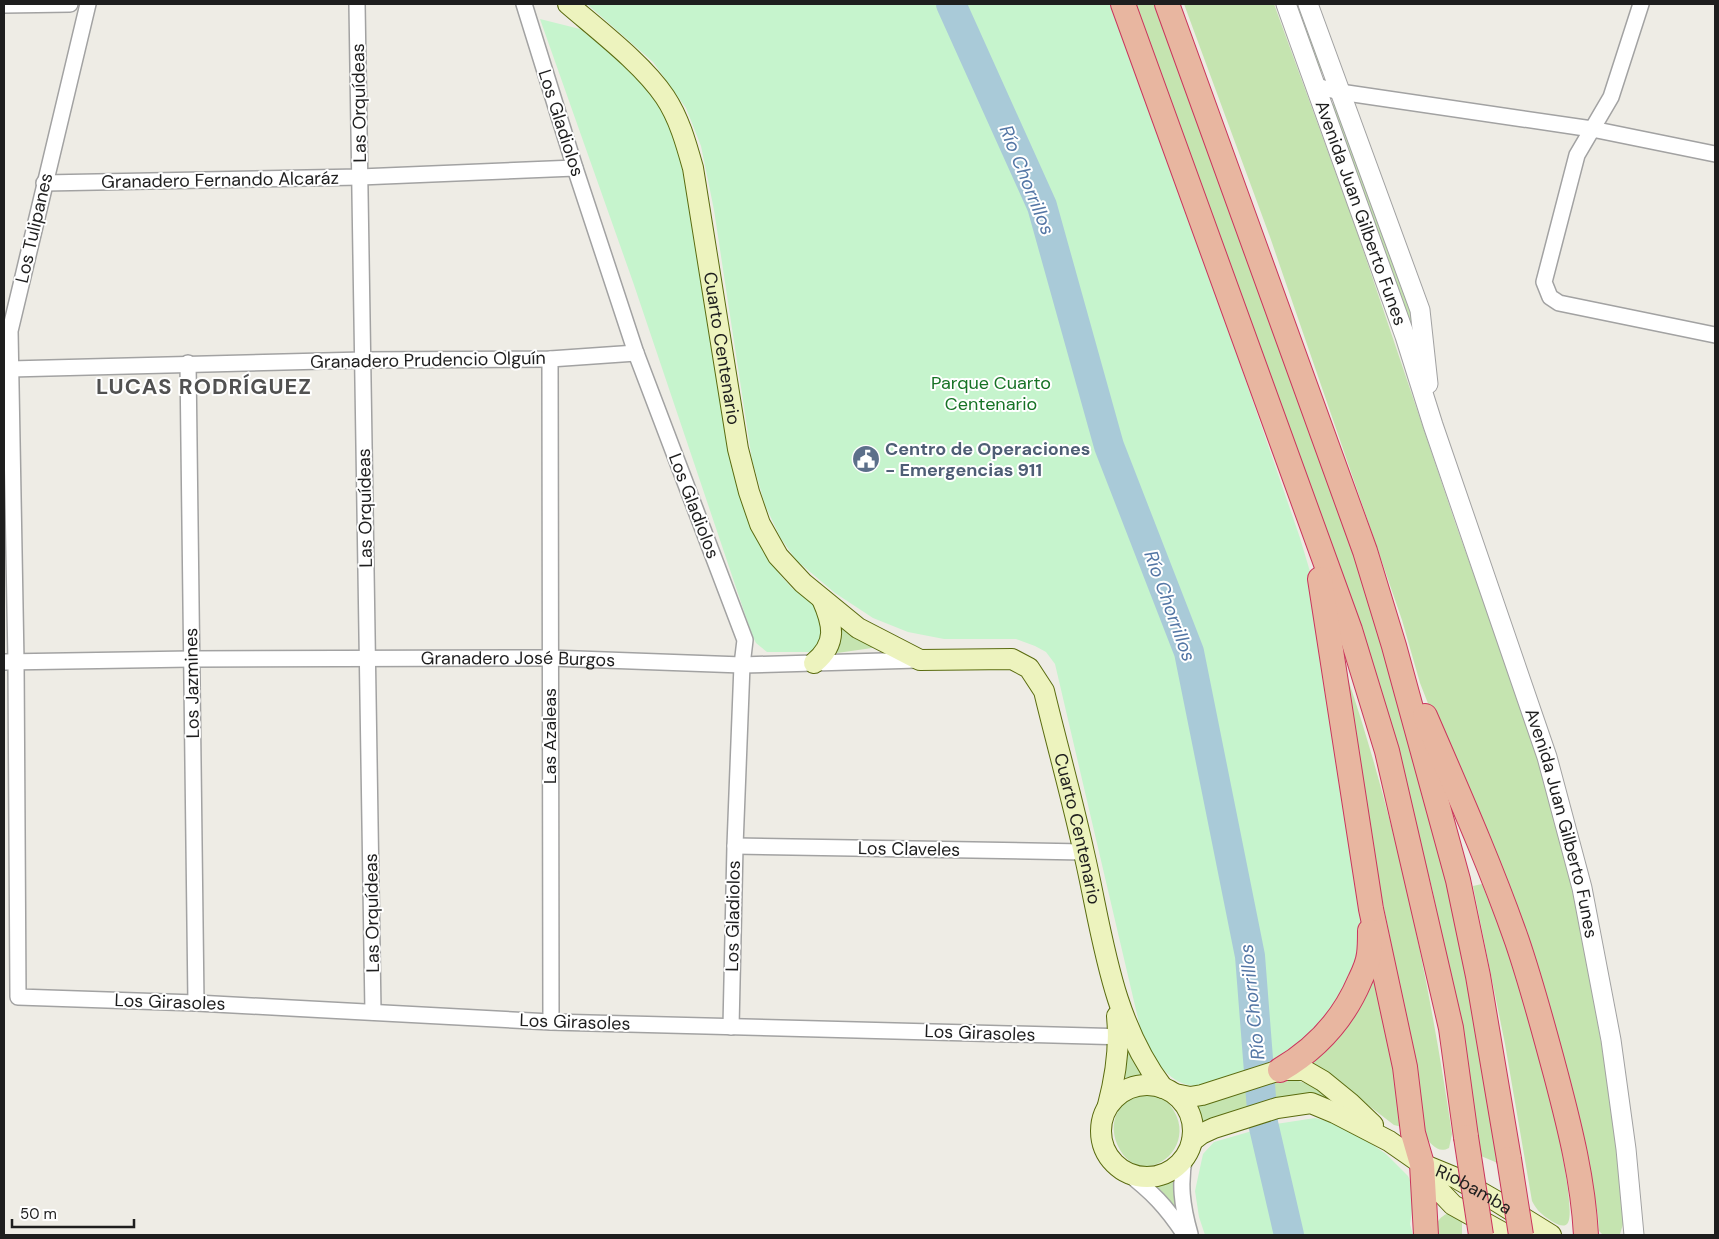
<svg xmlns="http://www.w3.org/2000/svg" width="1719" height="1239" font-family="'DM Sans',sans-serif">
<rect width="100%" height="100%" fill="#eeece5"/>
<g fill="#c5e4b0">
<path d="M 1135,4 L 1158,4 L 1356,554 L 1389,661 L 1456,915 L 1500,1164 L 1481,1156 L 1454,994 L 1432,888 L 1396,752 Z"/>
<path d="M 1184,4 L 1274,4 L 1355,226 L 1456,525 L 1542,765 L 1577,910 L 1597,1019 L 1618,1144 L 1624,1221 L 1620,1234 L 1618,1235 L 1603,1235 L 1599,1231 L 1598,1216 L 1590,1173 L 1447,752 L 1420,683 L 1402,620 L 1270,237 Z"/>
<path d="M 1294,4 L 1300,4 L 1325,73 L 1318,70 Z"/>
<path d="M 1336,103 L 1415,321 L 1409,323 L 1330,105 Z"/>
<path d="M 836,620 L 879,647 L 837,653 L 839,642 Z"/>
<path d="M 1347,676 C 1397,825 1429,979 1452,1134 L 1449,1148 C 1438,1154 1431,1144 1425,1136 L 1410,1037 L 1375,863 Z"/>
<path d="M 1482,884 C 1502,933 1520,983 1535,1035 C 1542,1057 1580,1214 1567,1224 C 1562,1229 1552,1221 1547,1218 C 1540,1213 1536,1209 1532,1201 L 1505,1044 L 1473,886 Z"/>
<path d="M 1376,966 L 1382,993 L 1402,1127 L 1394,1125 L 1329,1075 L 1303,1064 Z"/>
<path d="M 1127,1042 L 1147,1079 L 1134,1077 L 1124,1078 Z"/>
<path d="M 1283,1079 C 1306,1080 1317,1088 1335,1101 L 1316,1096 L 1284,1097 L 1200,1123 L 1193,1106 Z"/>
<path d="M 1146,1093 C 1159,1095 1168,1100 1174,1111 C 1198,1152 1138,1193 1117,1144 C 1107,1119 1121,1097 1146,1093 Z"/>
<path d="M 1178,1179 L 1177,1215 L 1157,1186 Z"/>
<path d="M 1451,1212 L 1462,1218 L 1462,1235 L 1436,1235 C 1436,1222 1438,1217 1451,1212 Z"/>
</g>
<g fill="#c6f4cd">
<path d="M 587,4 L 1110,4 L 1237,355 L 1300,538 L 1314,585 L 1323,640 L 1339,783 L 1363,917 L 1353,978 L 1323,1024 L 1276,1062 L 1202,1086 C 1166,1088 1152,1055 1140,1027 L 1055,664 L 1046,652 L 1035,646 L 1016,639 L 944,639 L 908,632 L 873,618 L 835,593 L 796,560 L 780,537 L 765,505 L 752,460 L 714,210 L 701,146 L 686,108 L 653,62 Z"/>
<path d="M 540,19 L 580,29 L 617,58 L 648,90 L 666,118 L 675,138 L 684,172 L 694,224 L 711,346 L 730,448 L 752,528 L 764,553 L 781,576 L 792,588 L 813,604 L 826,624 L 817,650 L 811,652 L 767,652 L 756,643 L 752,635 L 633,282 Z"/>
<path d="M 1315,1118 L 1334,1123 L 1357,1134 L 1386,1154 L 1408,1176 L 1415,1191 L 1410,1224 L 1413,1235 L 1205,1235 L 1199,1217 L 1195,1191 L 1203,1154 L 1214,1142 L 1276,1124 Z"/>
</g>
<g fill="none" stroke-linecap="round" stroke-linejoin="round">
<path stroke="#a9cad8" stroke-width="30" d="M 951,4 L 1042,206 L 1109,446 L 1189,652 L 1250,956 L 1263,1123 L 1289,1235"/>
<g stroke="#a2a2a2" stroke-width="18">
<g id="minor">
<path d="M 88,4 L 10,331 L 16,662 L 18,997 L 196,1003 L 551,1022 L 1128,1037"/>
<path d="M 357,4 L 373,1012"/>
<path d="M 524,4 L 575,168 L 636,353 L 745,640 L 742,665 L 735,846 L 731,1027"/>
<path d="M 1641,4 L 1611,97 L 1577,155 L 1544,282 L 1550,297 L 1559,303 L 1715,335"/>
<path d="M 4,5 L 70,4"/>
<path d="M 1316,86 L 1340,92 L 1592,129 L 1715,154"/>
<path d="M 44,183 L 360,177 L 575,168"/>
<path d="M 550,359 L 551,1022"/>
<path d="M 188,363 L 196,1003"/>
<path d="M 10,369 L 363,360 L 550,359 L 636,353"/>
<path id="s1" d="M 4,662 L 191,659 L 550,658 L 742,665 L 918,660"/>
<path d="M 735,846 L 1084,852"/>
<path d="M 1185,1155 C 1179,1183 1182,1206 1190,1234"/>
<path d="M 1125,1171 C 1152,1192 1166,1206 1185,1235"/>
</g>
</g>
<g stroke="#a2a2a2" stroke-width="21">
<g id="tertiary">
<path id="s2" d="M 1286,4 L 1405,336 L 1433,425 L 1547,757 L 1582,888 L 1611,1040 L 1626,1149 L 1634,1235"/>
<path d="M 1308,4 L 1420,310 L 1428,384"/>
</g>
</g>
<g stroke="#5a6b0f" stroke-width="22">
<g id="secondary">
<path id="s3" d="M 568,4 C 598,30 643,64 665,97 C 679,118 686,143 693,168 L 738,449 L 749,492 L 760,524 L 778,556 L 803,583 L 858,628 L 920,660 L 1012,659 L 1029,668 L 1044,691 C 1057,745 1072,798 1084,853 C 1103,935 1110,1018 1163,1088"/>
<path d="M 814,663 C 838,643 833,624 822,599"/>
<circle cx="1147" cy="1131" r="46"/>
<path d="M 1175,1094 L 1190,1097 L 1202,1095 L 1280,1070 L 1304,1070 L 1323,1081 L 1350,1103 L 1373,1125"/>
<path d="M 1108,1105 C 1116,1075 1120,1047 1117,1016"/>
<path id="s4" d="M 1192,1141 L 1201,1134 L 1214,1128 L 1277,1108 L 1311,1103 L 1335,1113 L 1389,1141 L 1422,1164 L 1456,1178 L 1496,1201 L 1551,1235"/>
<path d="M 1422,1164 L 1434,1185 L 1453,1205 L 1507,1235"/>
</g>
</g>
<g stroke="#ca355c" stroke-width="26">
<g id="trunk">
<path d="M 1123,4 L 1350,630 L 1387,751 L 1451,1028 L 1466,1137"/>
<path d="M 1167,4 L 1365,551 L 1394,646 L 1458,880 L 1478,976 L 1509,1159"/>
<path d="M 1320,579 L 1371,909 L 1405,1067 L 1413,1133 L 1422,1164 L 1426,1235"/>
<path d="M 1425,716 C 1457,790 1490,864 1517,941 C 1532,985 1544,1030 1556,1075 C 1570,1128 1583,1180 1586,1235"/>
<path d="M 1280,1070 C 1316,1049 1344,1018 1360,980 C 1364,972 1368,963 1369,954 C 1370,947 1370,939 1370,931"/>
</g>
</g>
<use href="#minor" stroke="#fff" stroke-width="15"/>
<use href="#tertiary" stroke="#fff" stroke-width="19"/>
<use href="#secondary" stroke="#edf3be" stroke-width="20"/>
<use href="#trunk" stroke="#e8b6a0" stroke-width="24"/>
<g stroke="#ca355c" stroke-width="26" stroke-linecap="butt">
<g id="trunk-bridge">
<path d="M 1466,1137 L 1481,1235"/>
<path d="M 1509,1159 L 1521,1235"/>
</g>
</g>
<use href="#trunk-bridge" stroke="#e8b6a0" stroke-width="24"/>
</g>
<defs>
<g id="civic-disc" transform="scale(1.4375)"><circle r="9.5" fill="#5c6f8a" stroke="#fff"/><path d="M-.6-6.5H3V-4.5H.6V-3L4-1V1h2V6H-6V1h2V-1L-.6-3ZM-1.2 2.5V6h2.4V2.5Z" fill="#fff"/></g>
</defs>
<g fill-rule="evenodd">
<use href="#civic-disc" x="866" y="459"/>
</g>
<g text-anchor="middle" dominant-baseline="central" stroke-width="4" stroke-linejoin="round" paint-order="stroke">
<g font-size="18" fill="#1e1e1e" stroke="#fff">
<text transform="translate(359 103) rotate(-91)">Las Orquídeas</text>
<text transform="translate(561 123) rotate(72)">Los Gladiolos</text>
<text transform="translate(220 180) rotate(-1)">Granadero Fernando Alcaráz</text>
<text stroke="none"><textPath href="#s2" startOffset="222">Avenida Juan Gilberto Funes</textPath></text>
<text transform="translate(34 228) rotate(-77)">Los Tulipanes</text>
<text stroke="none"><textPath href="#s3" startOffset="394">Cuarto Centenario</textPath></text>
<text transform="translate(428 360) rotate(-1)">Granadero Prudencio Olguín</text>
<text transform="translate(694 506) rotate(69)">Los Gladiolos</text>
<text transform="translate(365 508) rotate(-91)">Las Orquídeas</text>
<text stroke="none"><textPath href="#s1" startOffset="514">Granadero José Burgos</textPath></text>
<text transform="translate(192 683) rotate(-91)">Los Jazmines</text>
<text transform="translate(550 736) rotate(-90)">Las Azaleas</text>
<text stroke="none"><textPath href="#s2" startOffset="865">Avenida Juan Gilberto Funes</textPath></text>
<text stroke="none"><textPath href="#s3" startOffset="1069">Cuarto Centenario</textPath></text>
<text transform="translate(909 849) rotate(1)">Los Claveles</text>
<text transform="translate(372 913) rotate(-91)">Las Orquídeas</text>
<text transform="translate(733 916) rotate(-89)">Los Gladiolos</text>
<text transform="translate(170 1002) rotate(2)">Los Girasoles</text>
<text transform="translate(575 1022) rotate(2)">Los Girasoles</text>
<text transform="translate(980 1033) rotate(2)">Los Girasoles</text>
<text stroke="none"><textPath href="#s4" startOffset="311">Riobamba</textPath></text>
</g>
<g font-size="18" fill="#167225" stroke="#fff">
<text x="991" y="383">Parque Cuarto<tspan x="991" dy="21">Centenario</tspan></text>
</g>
<g font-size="18" font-weight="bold" fill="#4e5e75" stroke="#fff" text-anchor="start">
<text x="885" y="449">Centro de Operaciones<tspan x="885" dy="21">- Emergencias 911</tspan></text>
</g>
<g font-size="19" font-style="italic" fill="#5376a5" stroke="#fff">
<text transform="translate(1027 180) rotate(68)">Río Chorrillos</text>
<text transform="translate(1170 606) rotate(70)">Río Chorrillos</text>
<text transform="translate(1252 1002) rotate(-96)">Río Chorrillos</text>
</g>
<g font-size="22" font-weight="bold" letter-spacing="1" fill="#515151" stroke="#fff">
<text x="204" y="386">LUCAS RODRÍGUEZ</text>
</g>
</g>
<rect width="1719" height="1239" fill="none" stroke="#1e1e1e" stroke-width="10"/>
<path d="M12 1219v8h122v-8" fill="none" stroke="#1e1e1e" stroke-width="2.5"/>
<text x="20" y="1219" font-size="15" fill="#1e1e1e" stroke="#ffffff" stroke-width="4" paint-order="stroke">50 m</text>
</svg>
